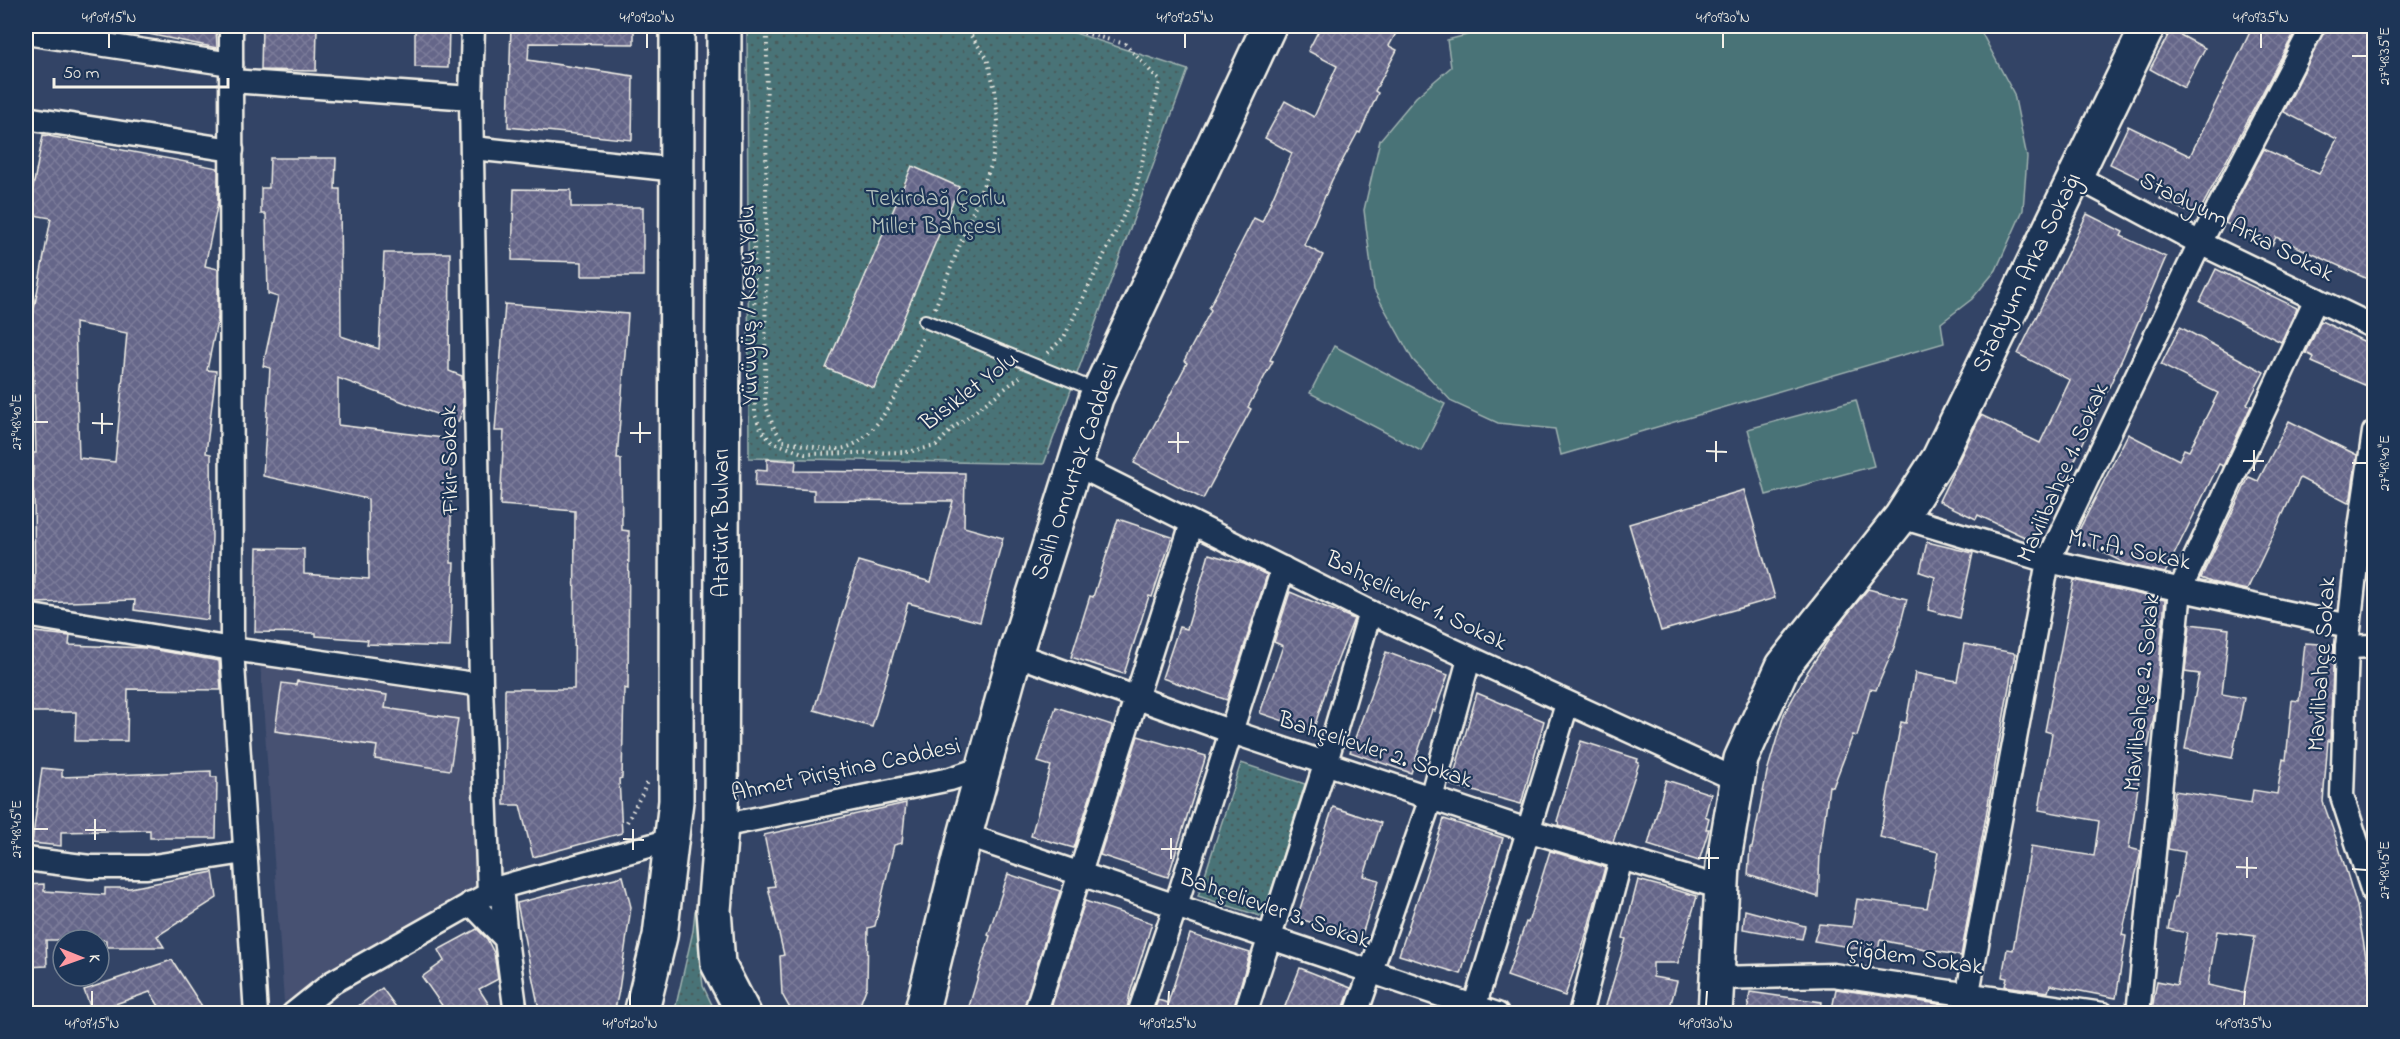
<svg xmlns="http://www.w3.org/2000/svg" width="2400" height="1039" font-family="'Indie Flower',sans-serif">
<defs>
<pattern id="park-dots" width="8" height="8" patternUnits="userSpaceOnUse" patternTransform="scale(1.5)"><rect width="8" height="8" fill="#4a7377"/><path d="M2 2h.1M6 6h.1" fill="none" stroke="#495b5c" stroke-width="1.8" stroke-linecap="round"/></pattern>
<pattern id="building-cross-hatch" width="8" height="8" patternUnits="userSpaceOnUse" patternTransform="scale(1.5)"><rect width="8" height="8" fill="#656689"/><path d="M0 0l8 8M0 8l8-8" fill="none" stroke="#7c7c9a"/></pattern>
</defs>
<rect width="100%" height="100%" fill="#346"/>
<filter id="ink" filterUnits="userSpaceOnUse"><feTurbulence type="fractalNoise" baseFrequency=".0167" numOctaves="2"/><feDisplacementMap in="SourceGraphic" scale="12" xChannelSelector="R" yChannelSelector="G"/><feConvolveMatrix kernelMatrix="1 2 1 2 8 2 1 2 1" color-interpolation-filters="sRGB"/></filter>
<g filter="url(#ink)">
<path fill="#465172" d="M 260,660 L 475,691 L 477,891 L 284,1002 Z"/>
<g fill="#4a7377" stroke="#9fb2b0" stroke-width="1.5">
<path d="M 1502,26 L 1978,26 L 2014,94 L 2027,157 L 2023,210 L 1996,270 L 1972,299 L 1941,323 L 1944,343 L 1561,455 L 1555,429 L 1498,423 L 1452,402 L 1413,360 L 1374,290 L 1364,210 L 1380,140 L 1416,97 L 1451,67 L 1447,40 Z"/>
<path d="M 1334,346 L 1445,404 L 1421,451 L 1310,393 Z"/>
<path d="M 1856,400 L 1874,466 L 1766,495 L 1748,429 Z"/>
</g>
<g fill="url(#park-dots)" stroke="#9fb2b0" stroke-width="1.5">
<path d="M 747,26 L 1054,26 L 1188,70 L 1044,464 L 749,458 Z"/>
<path d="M 1241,763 L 1305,784 L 1263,917 L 1198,896 Z"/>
<path d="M 695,911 L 698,911 L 699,949 L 703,986 L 716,1013 L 674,1014 L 693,931 Z"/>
</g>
<g fill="url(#building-cross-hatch)" stroke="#f4f1e8" stroke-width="1.5" fill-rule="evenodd">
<path d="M 143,26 L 216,26 L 217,48 L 143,33 Z"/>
<path d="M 262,26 L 317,28 L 316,71 L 261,70 Z"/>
<path d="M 415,26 L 449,26 L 448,68 L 415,67 Z"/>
<path d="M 511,26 L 634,26 L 634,44 L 529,43 L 528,60 L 633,76 L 632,140 L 508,127 Z"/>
<path d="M 1321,26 L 1400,26 L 1389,46 L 1397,50 L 1375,91 L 1378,93 L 1360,133 L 1358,132 L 1332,180 L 1304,245 L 1323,255 L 1270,360 L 1273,361 L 1248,407 L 1251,409 L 1203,499 L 1134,463 L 1187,363 L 1184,361 L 1211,310 L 1209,308 L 1236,256 L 1235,255 L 1254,218 L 1262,222 L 1292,153 L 1265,138 L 1285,101 L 1314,117 L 1337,66 L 1308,51 Z"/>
<path d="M 2253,26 L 2298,26 L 2197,216 L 2160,199 L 2164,190 L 2110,164 L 2128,126 L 2190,156 Z"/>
<path d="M 2326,26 L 2374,26 L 2374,282 L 2276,237 L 2272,245 L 2225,223 L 2264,149 L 2319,174 L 2337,139 L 2284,112 Z"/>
<path d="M 2171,30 L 2205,48 L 2184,88 L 2150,69 Z"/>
<path d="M 43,135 L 218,168 L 218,202 L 205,266 L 218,269 L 218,317 L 207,370 L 216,371 L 206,453 L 211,454 L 212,537 L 208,620 L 134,610 L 135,600 L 35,603 L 34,494 L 33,494 L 33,453 L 36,453 L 32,320 L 51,218 L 28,214 ZM 75,323 L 127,333 L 115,462 L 79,458 Z"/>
<path d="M 270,158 L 336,158 L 335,189 L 340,189 L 341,336 L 379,349 L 384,253 L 450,253 L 449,371 L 462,376 L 463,409 L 458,422 L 338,378 L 338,425 L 451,439 L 451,563 L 454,563 L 450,647 L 367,644 L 368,640 L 316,636 L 316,633 L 255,632 L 257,548 L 304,549 L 304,574 L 369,579 L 368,499 L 263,476 L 270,368 L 263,366 L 278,297 L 268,294 L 266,214 L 261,214 L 261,188 L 269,188 Z"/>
<path d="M 912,166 L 959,187 L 874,388 L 826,368 Z"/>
<path d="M 514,189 L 571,190 L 571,207 L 643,207 L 643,276 L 582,276 L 582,262 L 512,260 Z"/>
<path d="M 2087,214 L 2123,232 L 2121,236 L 2166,257 L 2123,357 L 2061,490 L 2058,489 L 2033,541 L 1978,515 L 1976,519 L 1939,501 L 1981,415 L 2040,443 L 2070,380 L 2018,354 Z"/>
<path d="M 2216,269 L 2297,308 L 2281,342 L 2200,302 Z"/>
<path d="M 505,304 L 628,314 L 617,459 L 621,459 L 622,530 L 629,531 L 628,689 L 624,688 L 622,778 L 619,779 L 622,833 L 533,857 L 520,805 L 504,805 L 505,689 L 574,689 L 575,511 L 500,505 L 504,431 L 495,431 Z"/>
<path d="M 2321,321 L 2374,346 L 2369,387 L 2312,362 L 2314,357 L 2306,353 Z"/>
<path d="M 2180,327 L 2264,372 L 2247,404 L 2251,406 L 2223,466 L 2219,464 L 2165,573 L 2126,564 L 2075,538 L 2128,434 L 2179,460 L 2184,449 L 2189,451 L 2218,393 L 2161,365 Z"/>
<path d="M 2289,421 L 2357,455 L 2351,497 L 2348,503 L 2300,478 L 2247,590 L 2211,582 L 2201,578 L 2249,477 L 2258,481 Z"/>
<path d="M 767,459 L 796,461 L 795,471 L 965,473 L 964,527 L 1003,538 L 980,622 L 908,603 L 872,727 L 814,710 L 858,561 L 931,582 L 953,501 L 814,500 L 814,490 L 755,486 L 756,470 L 767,471 Z"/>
<path d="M 1744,490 L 1775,598 L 1661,631 L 1629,524 Z"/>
<path d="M 1118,519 L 1172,537 L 1152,597 L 1149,596 L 1124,674 L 1071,657 L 1090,596 L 1093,597 Z"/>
<path d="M 1927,542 L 1973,553 L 1959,618 L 1928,610 L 1935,577 L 1920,572 Z"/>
<path d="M 1209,554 L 1244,564 L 1267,575 L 1227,700 L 1162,678 L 1179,627 L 1187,629 Z"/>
<path d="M 2074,580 L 2165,600 L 2154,716 L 2148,747 L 2144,746 L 2129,848 L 2141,851 L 2122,935 L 2126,936 L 2116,998 L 2050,985 L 2048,992 L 2005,986 L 2007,978 L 2002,977 L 2007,949 L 2013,950 L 2031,846 L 2094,856 L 2099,821 L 2039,810 L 2052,733 L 2045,731 Z"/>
<path d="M 1868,589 L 1907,599 L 1895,645 L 1876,690 L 1870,689 L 1857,736 L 1853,735 L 1833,787 L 1829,786 L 1820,854 L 1818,897 L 1748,875 L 1750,848 L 1752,848 L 1767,772 L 1784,714 L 1808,671 L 1837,627 Z"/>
<path d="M 1290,592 L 1354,619 L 1328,684 L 1313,731 L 1260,713 L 1283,646 L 1274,642 Z"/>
<path d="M 2190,624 L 2229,629 L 2222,694 L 2244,698 L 2232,758 L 2185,749 L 2199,674 L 2185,672 Z"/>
<path d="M 26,631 L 70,636 L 69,645 L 145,648 L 219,661 L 221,690 L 128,689 L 127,741 L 75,741 L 76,712 L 26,712 Z"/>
<path d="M 2305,643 L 2334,645 L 2330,741 L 2328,740 L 2323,802 L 2337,841 L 2357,906 L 2372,991 L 2374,992 L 2374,1014 L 2173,1014 L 2152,1009 L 2157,981 L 2177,985 L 2187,933 L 2168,929 L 2174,897 L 2177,897 L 2185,852 L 2168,849 L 2175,791 L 2251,803 L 2253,790 L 2277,794 L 2283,759 L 2286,760 L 2292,700 L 2299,701 ZM 2217,931 L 2255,936 L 2244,993 L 2208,985 Z"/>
<path d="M 1964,644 L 2015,653 L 1961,956 L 1880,940 L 1878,952 L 1814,941 L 1819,924 L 1852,927 L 1857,899 L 1927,908 L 1938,852 L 1880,837 L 1901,722 L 1906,723 L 1915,673 L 1957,681 Z"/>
<path d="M 1386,652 L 1448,675 L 1435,711 L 1432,710 L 1411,773 L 1350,752 Z"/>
<path d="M 297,681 L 387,695 L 385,708 L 458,719 L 450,770 L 375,759 L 377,746 L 275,731 L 282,683 L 296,685 Z"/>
<path d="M 1477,693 L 1544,721 L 1521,804 L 1451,785 Z"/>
<path d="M 1056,707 L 1112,725 L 1112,728 L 1074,848 L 1031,836 L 1051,766 L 1038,762 Z"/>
<path d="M 1138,736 L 1206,756 L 1168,877 L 1100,855 Z"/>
<path d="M 1581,741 L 1638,759 L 1637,762 L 1639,763 L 1613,842 L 1558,825 L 1559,822 L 1557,821 Z"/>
<path d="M 42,768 L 62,770 L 62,777 L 211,771 L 211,777 L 217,777 L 216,838 L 150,838 L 150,830 L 61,832 L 61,846 L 32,843 Z"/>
<path d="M 1666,780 L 1711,794 L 1705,816 L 1709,818 L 1706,829 L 1709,829 L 1699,861 L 1648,845 Z"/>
<path d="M 906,803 L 902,843 L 894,845 L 875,926 L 868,928 L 867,986 L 858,1010 L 853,1014 L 793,1014 L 782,994 L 780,956 L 784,955 L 768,887 L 775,886 L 764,835 Z"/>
<path d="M 1333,807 L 1381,823 L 1364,876 L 1379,880 L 1361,938 L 1297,918 Z"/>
<path d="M 1444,819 L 1503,838 L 1461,974 L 1399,955 Z"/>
<path d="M 1550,851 L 1605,867 L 1584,942 L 1565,996 L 1507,976 L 1526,922 L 1528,923 Z"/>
<path d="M 213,872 L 217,898 L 157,936 L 164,947 L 106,947 L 106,940 L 46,940 L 47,966 L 26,967 L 26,885 L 44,884 L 44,891 L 105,895 L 105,888 L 130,888 Z"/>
<path d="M 1008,874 L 1060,891 L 1022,1014 L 980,1014 L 968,1010 L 990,936 L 988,935 Z"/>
<path d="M 623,876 L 631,907 L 619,990 L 614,1014 L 540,1014 L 517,903 Z"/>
<path d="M 1638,880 L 1697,896 L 1678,963 L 1653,963 L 1653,977 L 1677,981 L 1668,1014 L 1620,1014 L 1605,1009 L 1626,939 L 1623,938 Z"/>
<path d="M 1085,901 L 1152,923 L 1130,993 L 1126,1014 L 1049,1014 Z"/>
<path d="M 1745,910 L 1805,926 L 1802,939 L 1743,929 Z"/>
<path d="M 477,929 L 487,939 L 494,953 L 498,979 L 479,989 L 495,1014 L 448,1014 L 422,977 L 444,961 L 438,950 Z"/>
<path d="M 1190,934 L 1250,953 L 1232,1014 L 1153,1014 L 1158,1000 L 1168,1003 Z"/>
<path d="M 172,960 L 207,1014 L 164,1014 L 150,992 L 92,1012 L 84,990 Z"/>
<path d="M 1300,968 L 1351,988 L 1341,1014 L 1282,1014 Z"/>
<path d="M 382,988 L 401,1014 L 348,1014 Z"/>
<path d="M 1836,989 L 1952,1006 L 1951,1014 L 1831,1014 Z"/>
<path d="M 1750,992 L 1822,1002 L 1821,1014 L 1747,1014 Z"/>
</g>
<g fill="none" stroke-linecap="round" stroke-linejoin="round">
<g stroke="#f4f1e8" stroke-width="16">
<path id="lane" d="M 925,321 L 1083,385"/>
</g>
<g stroke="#f4f1e8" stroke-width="27">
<g id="street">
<path d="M 231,26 L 232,649 L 256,1014"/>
<path d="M 473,26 L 471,98 L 481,685 L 489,893"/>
<path d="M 26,33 L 231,64"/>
<path d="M 232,81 L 471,98"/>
<path d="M 26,118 L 232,150"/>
<path d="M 473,148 L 677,170"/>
<path d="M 2075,176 L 2200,243 L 2374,327"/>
<path d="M 2374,432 L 2360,528 L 2347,647 L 2342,796 L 2374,895"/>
<path d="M 1075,464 L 1370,612 L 1737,780"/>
<path d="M 1901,517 L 2048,561 L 2349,626"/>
<path d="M 26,615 L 232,649 L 481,685"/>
<path d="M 2347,647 L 2374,646"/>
<path d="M 1015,654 L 1232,732 L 1527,830 L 1722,888"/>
<path d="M 721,826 L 950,779 L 983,768"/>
<path d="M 965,835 L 1497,1014"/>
<path d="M 26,859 L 90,867 L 147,867 L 245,852"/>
<path d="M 501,887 L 506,939"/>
<path d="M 471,903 L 506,939 L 516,1014"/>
<path d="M 1717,978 L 1833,975 L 2103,1014"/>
<path d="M 293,1014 L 333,982 L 501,887 L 671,840"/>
<path d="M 1035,1014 L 1192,523"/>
<path d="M 1139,1014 L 1176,905 L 1283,568"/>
<path d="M 1245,1014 L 1326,762 L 1370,612"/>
<path d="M 1356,1014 L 1431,798 L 1469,659"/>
<path d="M 1472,1014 L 1567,704"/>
<path d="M 1580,1014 L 1621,859"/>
<path d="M 1964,1014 L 2048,561 L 2200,243 L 2313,26"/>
<path d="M 2138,1014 L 2180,590 L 2316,299"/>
</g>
</g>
<g stroke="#f4f1e8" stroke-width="38">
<path id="secondary" d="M 1715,1014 L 1723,865 L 1741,759 L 1783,666 L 1901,517 L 1939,458 L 2148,26"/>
</g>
<g stroke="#f4f1e8" stroke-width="38">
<g id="primary">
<path d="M 724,26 L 721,826 L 714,910 L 718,964 L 744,1014"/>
<path d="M 641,1014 L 660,936 L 676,801 L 677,26"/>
<path d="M 921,1014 L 965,835 L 1015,654 L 1096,398 L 1269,26"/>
</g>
</g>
<g stroke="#f4f1e8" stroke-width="4" stroke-dasharray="1.5 4.5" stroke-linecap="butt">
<path d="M 767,26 L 765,403 L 773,426 L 783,441 C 799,443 824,451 839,449 C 881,444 906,371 923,337"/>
<path d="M 754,230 L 755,415 L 761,429 L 770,441 L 805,454 L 908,452 L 936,446 L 952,429 L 1020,377"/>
<path d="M 935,308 L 992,163 L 998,122 L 995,90 L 987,58 L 964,26"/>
<path d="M 1048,353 L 1064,337 L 1136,190 L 1160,81 L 1125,44 L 1059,26"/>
<path d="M 627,822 L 643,792 L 647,781"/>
</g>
<use href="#lane" stroke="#1d3557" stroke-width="12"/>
<use href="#street" stroke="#1d3557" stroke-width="22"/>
<use href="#secondary" stroke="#1d3557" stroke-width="33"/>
<use href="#primary" stroke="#1d3557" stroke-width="33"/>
</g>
</g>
<path fill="none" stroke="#f4f1e8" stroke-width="2" d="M 109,48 L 109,33M 647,48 L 647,33M 1185,48 L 1185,33M 1723,48 L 1723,33M 2261,48 L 2261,33M 2352,56 L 2367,56M 33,422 L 48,422M 92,423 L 113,424M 630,433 L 651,433M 102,434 L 102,413M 1168,442 L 1189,442M 640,443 L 640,422M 1706,451 L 1727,452M 1178,453 L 1178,432M 2243,461 L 2264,461M 1716,462 L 1716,441M 2352,463 L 2367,463M 2254,471 L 2254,450M 33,829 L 48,829M 85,830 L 106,830M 623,839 L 644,840M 95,840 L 95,819M 1161,849 L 1182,849M 633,850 L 633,829M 1698,858 L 1719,858M 1171,859 L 1171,838M 2236,867 L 2257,868M 1709,869 L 1709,848M 2352,869 L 2367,870M 2247,878 L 2247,857M 92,1006 L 92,991M 630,1006 L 630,991M 1168,1006 L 1169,991M 1706,1006 L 1707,991M 2244,1006 L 2245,991"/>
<g text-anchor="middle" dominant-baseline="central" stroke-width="4.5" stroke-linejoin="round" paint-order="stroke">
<g font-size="24" fill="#b8c5c0" stroke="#1d3557">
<text x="936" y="199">Tekirdağ Çorlu<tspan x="936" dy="28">Millet Bahçesi</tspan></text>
</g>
<g font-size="24" fill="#f4f1e8" stroke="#1d3557">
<text transform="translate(2236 228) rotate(27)">Stadyum Arka Sokak</text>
<text transform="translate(2028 273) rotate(-64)">Stadyum Arka Sokağı</text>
<text transform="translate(750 305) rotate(-91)">Yürüyüş / Koşu Yolu</text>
<text transform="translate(970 392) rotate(-37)">Bisiklet Yolu</text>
<text transform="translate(451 460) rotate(-91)">Fikir Sokak</text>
<text transform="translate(1076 472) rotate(-71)">Salih Omurtak Caddesi</text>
<text transform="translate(2064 473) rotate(-66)">Mavilibahçe 1. Sokak</text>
<text transform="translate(722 523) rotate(-90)">Atatürk Bulvarı</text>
<text transform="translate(2129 551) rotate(12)">M.T.A. Sokak</text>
<text transform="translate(1416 602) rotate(26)">Bahçelievler 1. Sokak</text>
<text transform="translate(2323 664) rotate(-86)">Mavilibahçe Sokak</text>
<text transform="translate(2143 693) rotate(-84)">Mavilibahçe 2. Sokak</text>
<text transform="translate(1375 751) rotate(18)">Bahçelievler 2. Sokak</text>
<text transform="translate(846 771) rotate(-12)">Ahmet Piriştina Caddesi</text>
<text transform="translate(1274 910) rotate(19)">Bahçelievler 3. Sokak</text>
<text transform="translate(1914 959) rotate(8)">Çiğdem Sokak</text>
</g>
</g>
<rect width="2400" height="1039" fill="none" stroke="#1d3557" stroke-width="66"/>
<g transform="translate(81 958) rotate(91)"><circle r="28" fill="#1d3557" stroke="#738091" stroke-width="1.5"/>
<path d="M0-4.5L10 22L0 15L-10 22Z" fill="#ff9aa2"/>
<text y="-9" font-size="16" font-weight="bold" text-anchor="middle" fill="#f4f1e8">K</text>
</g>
<path d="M54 78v9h174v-9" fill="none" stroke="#f4f1e8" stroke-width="3"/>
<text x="63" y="78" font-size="18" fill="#f4f1e8" stroke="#1d3557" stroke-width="4.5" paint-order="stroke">50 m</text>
<rect x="33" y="33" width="2334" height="973" fill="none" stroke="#f4f1e8" stroke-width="2"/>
<g font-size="15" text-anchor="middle" fill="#f4f1e8">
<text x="109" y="22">41°09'15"N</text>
<text x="647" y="22">41°09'20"N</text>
<text x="1185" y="22">41°09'25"N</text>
<text x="1723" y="22">41°09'30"N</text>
<text x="2261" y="22">41°09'35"N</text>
<text transform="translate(2384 56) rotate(-90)" y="5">27°48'35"E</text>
<text transform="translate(16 422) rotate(-90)" y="5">27°48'40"E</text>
<text transform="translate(2384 463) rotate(-90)" y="5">27°48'40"E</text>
<text transform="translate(16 829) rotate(-90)" y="5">27°48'45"E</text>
<text transform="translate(2384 870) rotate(-90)" y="5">27°48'45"E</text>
<text x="92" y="1028">41°09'15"N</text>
<text x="630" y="1028">41°09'20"N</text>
<text x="1168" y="1028">41°09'25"N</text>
<text x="1706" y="1028">41°09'30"N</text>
<text x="2244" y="1028">41°09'35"N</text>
</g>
</svg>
